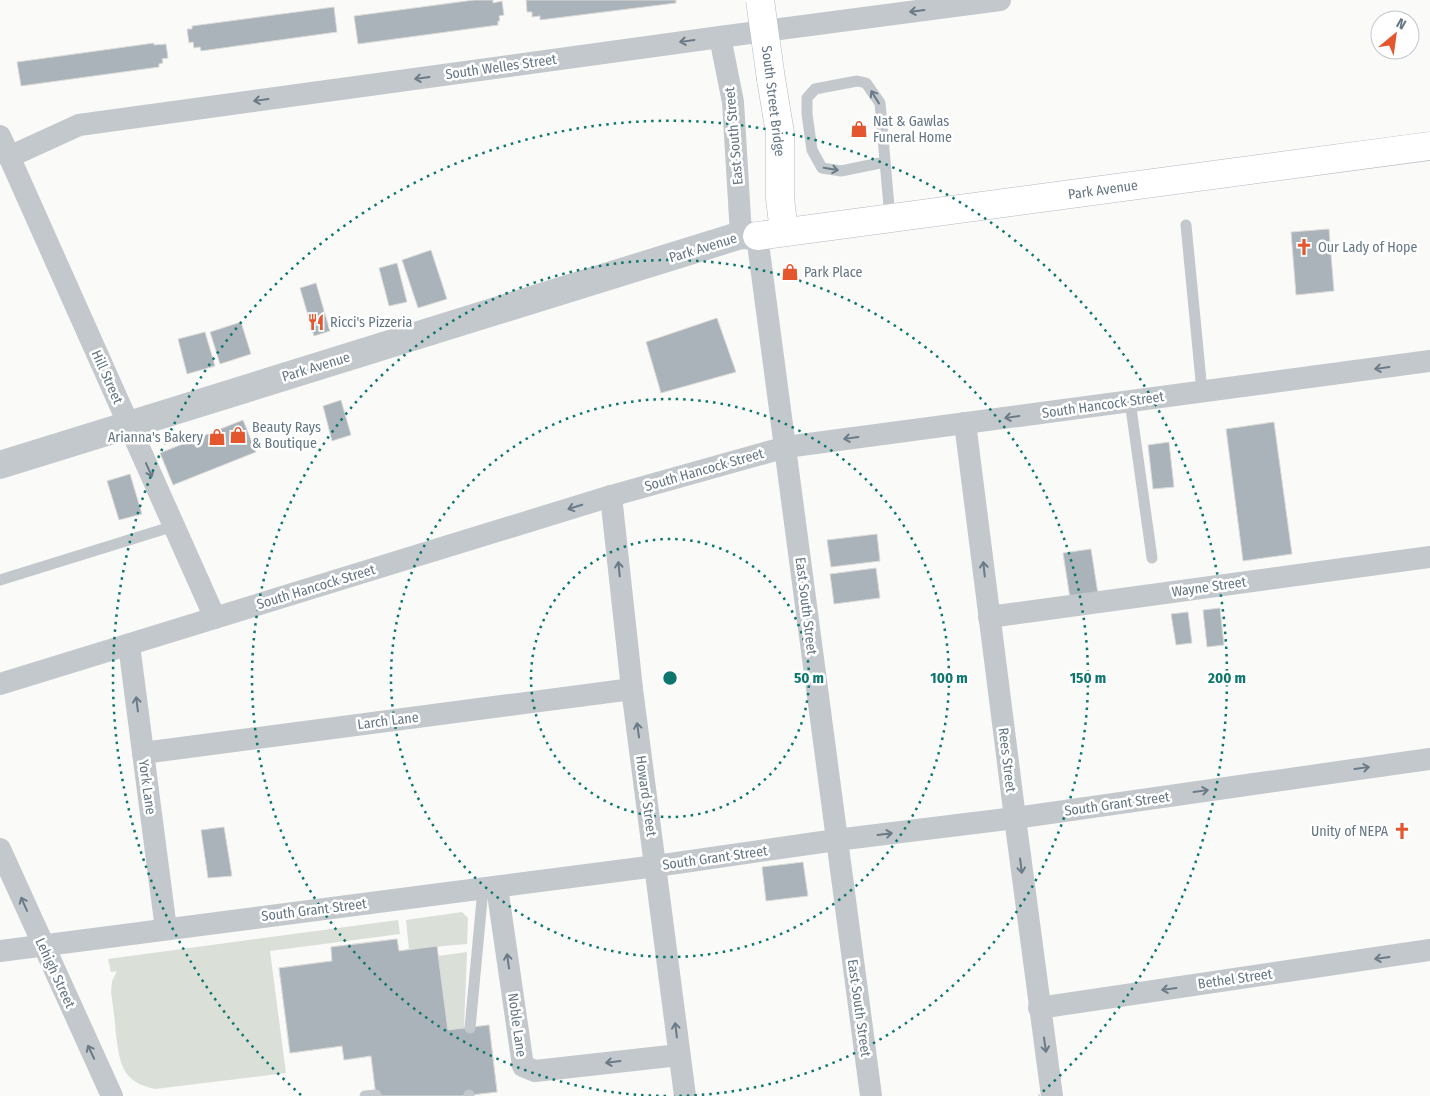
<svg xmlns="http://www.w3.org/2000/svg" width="1430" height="1096" font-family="'Fira Sans Condensed',sans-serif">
<rect width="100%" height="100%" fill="#fafaf8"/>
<g fill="#dadfd7">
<path d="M 462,912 L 468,918 L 467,944 L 409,949 L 406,920 Z"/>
<path d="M 398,920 L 400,934 L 270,951 L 286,1073 L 155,1089 C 122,1082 120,1064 116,1035 C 115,1020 113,1006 111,992 L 112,981 L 117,971 L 111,972 L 108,959 Z"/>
<path d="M 467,952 L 464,1028 L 448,1030 L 438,956 Z"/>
</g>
<g fill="#aab3b9" stroke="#dcdcda">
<path d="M 474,0 L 493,0 L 493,3 L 502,1 L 504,15 L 499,16 L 500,21 L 498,21 L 498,25 L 358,44 L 354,16 Z"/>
<path d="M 526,0 L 676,0 L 676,3 L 540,20 L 540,16 L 532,17 L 532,12 L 527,12 Z"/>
<path d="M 334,7 L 337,32 L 201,51 L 200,47 L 194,48 L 193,42 L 189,43 L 187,29 L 192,29 L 192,26 Z"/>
<path d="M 154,43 L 154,45 L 166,44 L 168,58 L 162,59 L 163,63 L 159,64 L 159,67 L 21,86 L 17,62 Z"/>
<path d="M 1329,229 L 1334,291 L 1296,295 L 1291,232 Z"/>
<path d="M 431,250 L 447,299 L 418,308 L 402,260 Z"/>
<path d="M 397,263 L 407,302 L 389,306 L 379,268 Z"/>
<path d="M 316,283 L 330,331 L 314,336 L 300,288 Z"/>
<path d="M 717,318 L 736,372 L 661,393 L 646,342 Z"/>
<path d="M 241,322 L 251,354 L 220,364 L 210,332 Z"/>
<path d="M 205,332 L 215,366 L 187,374 L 178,339 Z"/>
<path d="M 341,400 L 351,435 L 332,441 L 323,406 Z"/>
<path d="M 243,420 L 256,452 L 173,485 L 160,453 Z"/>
<path d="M 1274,422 L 1292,554 L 1243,561 L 1226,429 Z"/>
<path d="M 1169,442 L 1174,487 L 1153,489 L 1148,445 Z"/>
<path d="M 130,474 L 142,514 L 119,520 L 107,481 Z"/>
<path d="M 877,534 L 880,561 L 831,567 L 827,540 Z"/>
<path d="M 1091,549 L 1098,594 L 1070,598 L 1063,553 Z"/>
<path d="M 876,568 L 880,598 L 834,604 L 830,574 Z"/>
<path d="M 1220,608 L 1224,645 L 1207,647 L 1203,610 Z"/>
<path d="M 1188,612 L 1192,643 L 1176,645 L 1171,614 Z"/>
<path d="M 224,827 L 232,876 L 208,878 L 201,830 Z"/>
<path d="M 803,862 L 808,896 L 766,901 L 762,867 Z"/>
<path d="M 397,939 L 399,951 L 437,946 L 448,1030 L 489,1025 L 497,1092 L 461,1096 L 376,1096 L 371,1056 L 344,1060 L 342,1046 L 290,1053 L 279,968 L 332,961 L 331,947 Z"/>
<path d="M 397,939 L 399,951 L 437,946 L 448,1030 L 489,1025 L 497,1092 L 461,1096 L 376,1096 L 371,1056 L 344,1060 L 342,1046 L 290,1053 L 279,968 L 332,961 L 331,947 Z"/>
</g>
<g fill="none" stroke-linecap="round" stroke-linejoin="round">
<g stroke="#b3babf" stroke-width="29">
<g id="secondary">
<path d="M 771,79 L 780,133 L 780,198 L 784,232"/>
<path d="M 757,236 L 1430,146"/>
</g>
</g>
<g stroke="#c3c8cc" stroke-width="11">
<path d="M 885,162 L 841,171 L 822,168 L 812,150 L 807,114 L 807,98 L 815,89 L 857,81 L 866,83 L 880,103 L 890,218"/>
<path d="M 1186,225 L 1202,391"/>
<path d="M 1130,401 L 1152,558"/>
<path d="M 0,580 L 174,526"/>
<path d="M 470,1028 L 483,889"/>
<path d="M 469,1095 L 469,1096"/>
<path d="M 365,1096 L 376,1095"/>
</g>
<g stroke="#c3c8cc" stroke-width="22">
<path d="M 720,37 L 733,102 L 741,235"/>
<path d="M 0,136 L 215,618"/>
<path d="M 9,157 L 79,125 L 720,37 L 1000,0"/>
<path d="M 757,236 L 871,1096"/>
<path d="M 965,423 L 1015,818 L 1052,1096"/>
<path d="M 611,496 L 632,689 L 685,1096"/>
<path d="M 989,617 L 1430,557"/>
<path d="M 129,645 L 166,929"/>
<path d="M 0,684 L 611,496 L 786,447 L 1430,361"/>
<path d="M 143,753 L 632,689"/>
<path d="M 0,849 L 112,1096"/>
<path d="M 497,887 L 523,1066 L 535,1071 L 679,1055"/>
<path d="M 0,951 L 656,866 L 836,840 L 1015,818 L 1430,759"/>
<path d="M 1039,1008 L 1430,950"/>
</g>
<path stroke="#c3c8cc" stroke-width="28" d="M 0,465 L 741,235 L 757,236"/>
<use href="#secondary" stroke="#fff" stroke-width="28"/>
<g stroke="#b3babf" stroke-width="29" stroke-linecap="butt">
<path id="secondary-bridge" d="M 760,0 L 771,79"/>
</g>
<use href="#secondary-bridge" stroke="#fff" stroke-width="28"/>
</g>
<defs><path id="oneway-shaft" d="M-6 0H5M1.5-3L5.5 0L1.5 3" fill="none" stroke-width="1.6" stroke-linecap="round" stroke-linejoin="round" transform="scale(1.25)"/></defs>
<g stroke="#6a7a87">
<use href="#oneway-shaft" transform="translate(917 11) rotate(173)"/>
<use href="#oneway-shaft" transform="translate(687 41) rotate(172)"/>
<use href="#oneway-shaft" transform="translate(422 78) rotate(172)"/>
<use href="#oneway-shaft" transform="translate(875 97) rotate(-122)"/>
<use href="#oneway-shaft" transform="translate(261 100) rotate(172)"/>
<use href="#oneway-shaft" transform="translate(831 169) rotate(10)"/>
<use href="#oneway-shaft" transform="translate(1382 368) rotate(172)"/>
<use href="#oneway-shaft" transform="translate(1012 417) rotate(172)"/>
<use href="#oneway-shaft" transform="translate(851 438) rotate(172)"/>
<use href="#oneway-shaft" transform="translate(149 470) rotate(66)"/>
<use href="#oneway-shaft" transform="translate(575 507) rotate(163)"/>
<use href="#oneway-shaft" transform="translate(619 569) rotate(-96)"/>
<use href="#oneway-shaft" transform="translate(984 569) rotate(-96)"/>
<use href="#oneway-shaft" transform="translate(137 704) rotate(-97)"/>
<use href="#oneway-shaft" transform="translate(638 730) rotate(-98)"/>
<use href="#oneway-shaft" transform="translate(1362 768) rotate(-8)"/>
<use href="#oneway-shaft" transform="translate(1201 791) rotate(-8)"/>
<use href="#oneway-shaft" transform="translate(885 834) rotate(-7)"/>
<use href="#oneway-shaft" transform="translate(1021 866) rotate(83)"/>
<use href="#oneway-shaft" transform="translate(24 904) rotate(-114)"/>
<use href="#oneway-shaft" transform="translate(1382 958) rotate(172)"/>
<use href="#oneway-shaft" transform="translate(508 961) rotate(-98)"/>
<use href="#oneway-shaft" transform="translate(1169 989) rotate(172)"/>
<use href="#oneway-shaft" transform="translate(676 1030) rotate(-97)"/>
<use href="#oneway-shaft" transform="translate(1045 1045) rotate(82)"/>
<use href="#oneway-shaft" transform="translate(91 1052) rotate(-115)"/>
<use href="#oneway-shaft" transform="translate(613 1062) rotate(173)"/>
</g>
<g fill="none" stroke="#0f766e" stroke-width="2.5" stroke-dasharray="2.5 5">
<circle cx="670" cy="678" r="139"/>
<circle cx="670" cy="678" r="279"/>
<path d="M666 1096A418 418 0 1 1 674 1096"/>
<path d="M301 1095A557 557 0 1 1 1039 1095"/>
</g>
<defs>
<g id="shop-bare" transform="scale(1.35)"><path d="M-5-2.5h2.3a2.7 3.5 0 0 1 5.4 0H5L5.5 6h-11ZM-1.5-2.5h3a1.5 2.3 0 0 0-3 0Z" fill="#e4572e" stroke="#fff" stroke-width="2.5" paint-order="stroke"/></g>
<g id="church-bare" transform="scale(1.35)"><path d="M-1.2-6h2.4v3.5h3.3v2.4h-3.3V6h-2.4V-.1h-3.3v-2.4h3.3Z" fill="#e4572e" stroke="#fff" stroke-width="2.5" paint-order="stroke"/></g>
<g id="restaurant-bare" transform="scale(1.35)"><path d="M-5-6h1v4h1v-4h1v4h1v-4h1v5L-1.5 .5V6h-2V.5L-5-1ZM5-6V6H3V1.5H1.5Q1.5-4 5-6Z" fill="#e4572e" stroke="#fff" stroke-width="2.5" paint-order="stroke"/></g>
</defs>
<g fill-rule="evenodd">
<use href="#shop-bare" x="859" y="129"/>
<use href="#church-bare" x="1304" y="247"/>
<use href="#shop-bare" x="790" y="272"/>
<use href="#restaurant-bare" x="316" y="322"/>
<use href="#shop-bare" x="238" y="435"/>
<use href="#shop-bare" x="217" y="437"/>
<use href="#church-bare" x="1402" y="831"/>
</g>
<g text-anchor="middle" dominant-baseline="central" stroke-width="5" stroke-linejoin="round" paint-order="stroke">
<g font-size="14" fill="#657683" stroke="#fff">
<text transform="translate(501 67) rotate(-8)">South Welles Street</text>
<text transform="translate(773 101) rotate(83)">South Street Bridge</text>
<text transform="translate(734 136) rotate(-95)">East South Street</text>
<text transform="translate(1103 190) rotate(-8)">Park Avenue</text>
<text transform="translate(703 248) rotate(-17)">Park Avenue</text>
<text transform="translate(316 367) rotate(-17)">Park Avenue</text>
<text transform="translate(107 377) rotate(66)">Hill Street</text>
<text transform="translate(1103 405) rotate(-8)">South Hancock Street</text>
<text transform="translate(704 470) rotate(-16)">South Hancock Street</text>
<text transform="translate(316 587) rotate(-17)">South Hancock Street</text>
<text transform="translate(1209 587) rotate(-8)">Wayne Street</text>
<text transform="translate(806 606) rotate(83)">East South Street</text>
<text transform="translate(388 721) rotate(-7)">Larch Lane</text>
<text transform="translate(1007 760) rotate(83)">Rees Street</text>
<text transform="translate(147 787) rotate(82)">York Lane</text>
<text transform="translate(646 796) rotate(82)">Howard Street</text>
<text transform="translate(1117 804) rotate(-8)">South Grant Street</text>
<text transform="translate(715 858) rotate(-8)">South Grant Street</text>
<text transform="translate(314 910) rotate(-7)">South Grant Street</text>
<text transform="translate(55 973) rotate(65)">Lehigh Street</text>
<text transform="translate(1235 979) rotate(-8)">Bethel Street</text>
<text transform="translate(859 1008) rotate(82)">East South Street</text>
<text transform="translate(517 1025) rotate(82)">Noble Lane</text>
</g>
<g font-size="14" fill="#657683" stroke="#fff" text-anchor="start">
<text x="873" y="121">Nat &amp; Gawlas<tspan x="873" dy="16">Funeral Home</tspan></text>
<text x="1318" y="247">Our Lady of Hope</text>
<text x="804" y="272">Park Place</text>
<text x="330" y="322">Ricci's Pizzeria</text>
<text x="252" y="427">Beauty Rays<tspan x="252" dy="16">&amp; Boutique</tspan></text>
<text x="203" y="437" text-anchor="end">Arianna's Bakery</text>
<text x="1388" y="831" text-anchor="end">Unity of NEPA</text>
</g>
</g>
<circle cx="670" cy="678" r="8" fill="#0f766e" stroke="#fff" stroke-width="2.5"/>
<g font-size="15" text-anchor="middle" font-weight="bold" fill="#0f766e" stroke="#fff" stroke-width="5" stroke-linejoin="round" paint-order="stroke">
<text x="809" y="683">50 m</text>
<text x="949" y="683">100 m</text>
<text x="1088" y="683">150 m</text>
<text x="1227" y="683">200 m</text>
</g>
<g transform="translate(1395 35) rotate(29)"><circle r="24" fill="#ffffff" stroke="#c1c8cd"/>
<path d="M0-4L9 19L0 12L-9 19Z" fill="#e4572e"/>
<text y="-8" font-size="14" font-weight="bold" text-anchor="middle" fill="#657683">N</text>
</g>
</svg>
